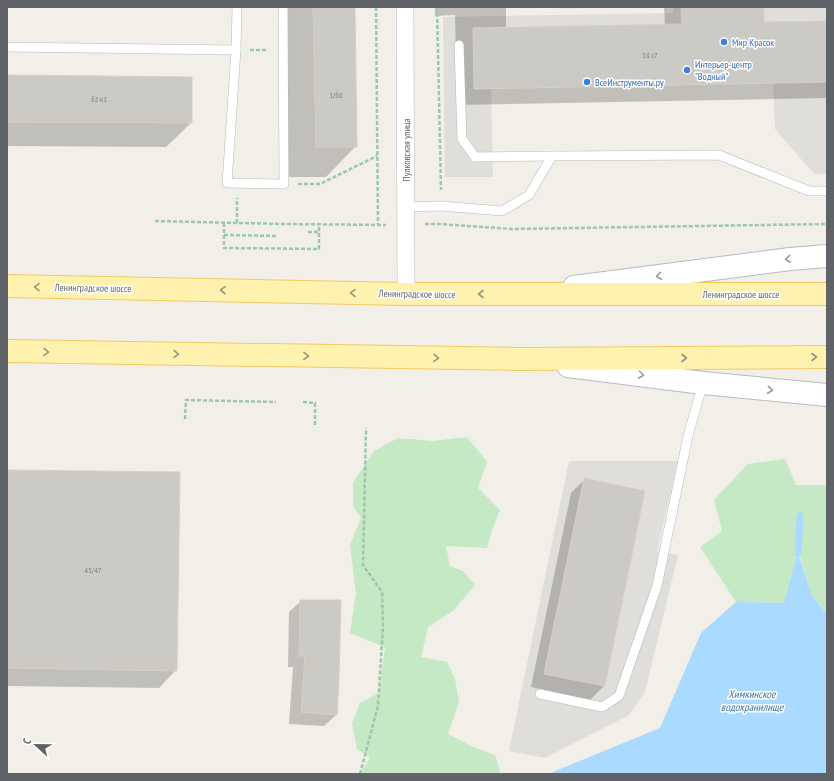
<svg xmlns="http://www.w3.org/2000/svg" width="834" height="781" font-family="'PT Sans Narrow',sans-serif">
<rect width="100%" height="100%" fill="#f1efe8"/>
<g fill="#e0deda">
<path d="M 673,7 L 827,7 L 827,174 L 814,174 L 775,129 L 773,83 L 491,88 L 493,177 L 445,177 L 443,17 L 673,13 Z"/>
<path d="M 569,461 L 678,461 L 657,551 L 678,555 L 645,692 L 629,715 L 545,758 L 509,751 Z"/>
</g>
<g fill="#c5e8c5">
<path d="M 467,437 L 487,462 L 478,488 L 500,510 L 493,527 L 487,548 L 446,546 L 450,566 L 463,571 L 475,585 L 453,611 L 428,627 L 421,657 L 447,662 L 455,679 L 459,702 L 448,734 L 471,746 L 495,755 L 500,771 L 498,774 L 430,774 L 428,773 L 426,774 L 359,774 L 361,773 L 370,758 L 357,749 L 352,723 L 360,703 L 379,693 L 385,647 L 350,633 L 356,593 L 350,545 L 361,518 L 353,506 L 353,483 L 374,451 L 398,438 L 432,441 Z"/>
<path d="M 785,459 L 796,485 L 827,485 L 827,615 L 812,595 L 799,554 L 784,603 L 736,602 L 700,547 L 722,531 L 714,500 L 748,464 Z"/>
</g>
<path fill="#aadaff" d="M 798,553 L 812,595 L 827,615 L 827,774 L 548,774 L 660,728 L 701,633 L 736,602 L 784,603 Z"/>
<g fill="#0003">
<path d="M 283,7 L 354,7 L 356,146 L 326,177 L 285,177 Z"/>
<path d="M 435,7 L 506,7 L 506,28 L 665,25 L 664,7 L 763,7 L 763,23 L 827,22 L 827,98 L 457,105 L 455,15 L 435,16 Z"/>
<path d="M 7,76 L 191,123 L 166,147 L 7,146 Z"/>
<path d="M 7,471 L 176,670 L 159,688 L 7,686 Z"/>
<path d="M 585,479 L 644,492 L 604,686 L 590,700 L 531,687 L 571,493 Z"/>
<path d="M 301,601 L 336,715 L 324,726 L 289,724 L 293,667 L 288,667 L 289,612 Z"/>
</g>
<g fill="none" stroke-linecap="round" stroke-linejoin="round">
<path stroke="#aadaff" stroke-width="7" d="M 798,553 L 800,516"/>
</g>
<g fill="#cccac5" stroke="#d6d1c6">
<path d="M 313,7 L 355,7 L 357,147 L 316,147 Z"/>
<path d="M 681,7 L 764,7 L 764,22 L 827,21 L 827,82 L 474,89 L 473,28 L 682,24 Z"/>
<path d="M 7,75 L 192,77 L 192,123 L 7,122 Z"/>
<path d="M 7,470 L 180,472 L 177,671 L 7,668 Z"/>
<path d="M 584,478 L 645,491 L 605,686 L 544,674 Z"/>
<path d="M 300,600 L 341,600 L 339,678 L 337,715 L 301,712 L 305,656 L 299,656 Z"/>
</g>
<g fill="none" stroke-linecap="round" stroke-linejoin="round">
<g stroke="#b5b8bc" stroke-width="10">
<g id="service">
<path d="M 237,7 L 236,50 L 227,183 L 284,184 L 283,7"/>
<path d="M 459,45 L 462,139 L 475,157 L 552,156"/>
<path d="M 7,47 L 236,50"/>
<path d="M 406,207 L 441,206 L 502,211 L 529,195 L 552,156 L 719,155 L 809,191 L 827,191"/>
<path d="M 540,694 L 602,707 L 619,696 L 657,586 L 688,436 L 703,383"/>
</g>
</g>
<g stroke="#b5b8bc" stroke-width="18">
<path id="minor" d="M 405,7 L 406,294"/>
</g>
<g stroke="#b6babf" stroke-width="24">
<g id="secondary">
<path d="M 574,287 L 790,259 L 827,256"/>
<path d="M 568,366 L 703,383 L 827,395"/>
</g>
</g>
<g stroke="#f2c960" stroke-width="24">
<g id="primary">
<path d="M 7,286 L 406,294 L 827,294"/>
<path d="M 7,351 L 519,359 L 827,357"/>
</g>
</g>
<g stroke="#9cc7a9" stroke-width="2.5" stroke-dasharray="4 2" stroke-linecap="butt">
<path d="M 376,7 L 378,224"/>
<path d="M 437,7 L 441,190"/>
<path d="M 250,50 L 267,50"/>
<path d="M 298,184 L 320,184 L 377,156"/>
<path d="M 155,221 L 284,224 L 386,225"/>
<path d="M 224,223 L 224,248 L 319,249 L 319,225"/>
<path d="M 237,223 L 237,198"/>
<path d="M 425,224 L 439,224 L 512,229 L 827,224"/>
<path d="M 308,232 L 319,232"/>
<path d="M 224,235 L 277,236"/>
<path d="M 303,402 L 315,403 L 315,426"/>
<path d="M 185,419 L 186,400 L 276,402"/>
<path d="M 360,774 L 378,706 L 383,627 L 382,592 L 363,565 L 366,428"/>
</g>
<use href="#service" stroke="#fff" stroke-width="9"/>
<use href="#minor" stroke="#fff" stroke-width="17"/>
<use href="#secondary" stroke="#fff" stroke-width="22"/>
<use href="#primary" stroke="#fff2af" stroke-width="22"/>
</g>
<defs><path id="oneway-chevron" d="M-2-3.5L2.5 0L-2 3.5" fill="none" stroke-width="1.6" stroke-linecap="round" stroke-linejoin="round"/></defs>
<g stroke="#979a9d">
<use href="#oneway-chevron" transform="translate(788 259) rotate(174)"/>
<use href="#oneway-chevron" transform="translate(659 276) rotate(172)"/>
<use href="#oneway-chevron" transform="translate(641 375) rotate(7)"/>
<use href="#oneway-chevron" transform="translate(770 390) rotate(6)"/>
</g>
<g stroke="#979581">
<use href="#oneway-chevron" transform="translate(37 287) rotate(-179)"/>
<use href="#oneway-chevron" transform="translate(223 290) rotate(-179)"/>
<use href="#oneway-chevron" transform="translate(353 293) rotate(-179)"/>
<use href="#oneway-chevron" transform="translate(481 294) rotate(-180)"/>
<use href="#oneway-chevron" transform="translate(46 352) rotate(1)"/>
<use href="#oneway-chevron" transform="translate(176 354) rotate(1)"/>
<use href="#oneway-chevron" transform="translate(306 356) rotate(1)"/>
<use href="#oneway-chevron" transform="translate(814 357)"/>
<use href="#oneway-chevron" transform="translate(436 358) rotate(1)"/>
<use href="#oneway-chevron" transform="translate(684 358)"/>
</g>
<g fill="#3f7fe0" stroke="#fff" stroke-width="1.5">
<circle cx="724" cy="42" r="4"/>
<circle cx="687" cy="70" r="4"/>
<circle cx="587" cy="82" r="4"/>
</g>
<g text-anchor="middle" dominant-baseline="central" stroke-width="3" stroke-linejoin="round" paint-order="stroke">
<g font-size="8" fill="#7a7d7f">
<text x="650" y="55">58 с7</text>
<text x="336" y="95">1/60</text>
<text x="99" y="99">62 к1</text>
<text x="93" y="570">45/47</text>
</g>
<g font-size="10" fill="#366cbe" stroke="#fff" text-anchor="start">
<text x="732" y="42">Мир Красок</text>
<text x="695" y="64">Интерьер-центр<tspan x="695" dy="12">"Водный"</tspan></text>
<text x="595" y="82">ВсеИнструменты.ру</text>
</g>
<g font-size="10" fill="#5f6368" stroke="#fff">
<text transform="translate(406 150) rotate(-90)">Пулковская улица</text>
<text transform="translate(93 288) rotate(1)">Ленинградское шоссе</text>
<text transform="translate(417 294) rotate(1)">Ленинградское шоссе</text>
<text x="741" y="294">Ленинградское шоссе</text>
</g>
<g font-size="11" font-style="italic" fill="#4174aa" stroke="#fff">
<text x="752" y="694">Химкинское<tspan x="752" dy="13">водохранилище</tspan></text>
</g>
</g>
<rect width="834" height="781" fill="none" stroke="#5f6368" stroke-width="16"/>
<g transform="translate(36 745) rotate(292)" stroke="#ffffff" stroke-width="3" paint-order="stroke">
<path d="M0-3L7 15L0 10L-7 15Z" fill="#5f6368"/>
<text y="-6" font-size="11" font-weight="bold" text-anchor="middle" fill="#5f6368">С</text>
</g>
</svg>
